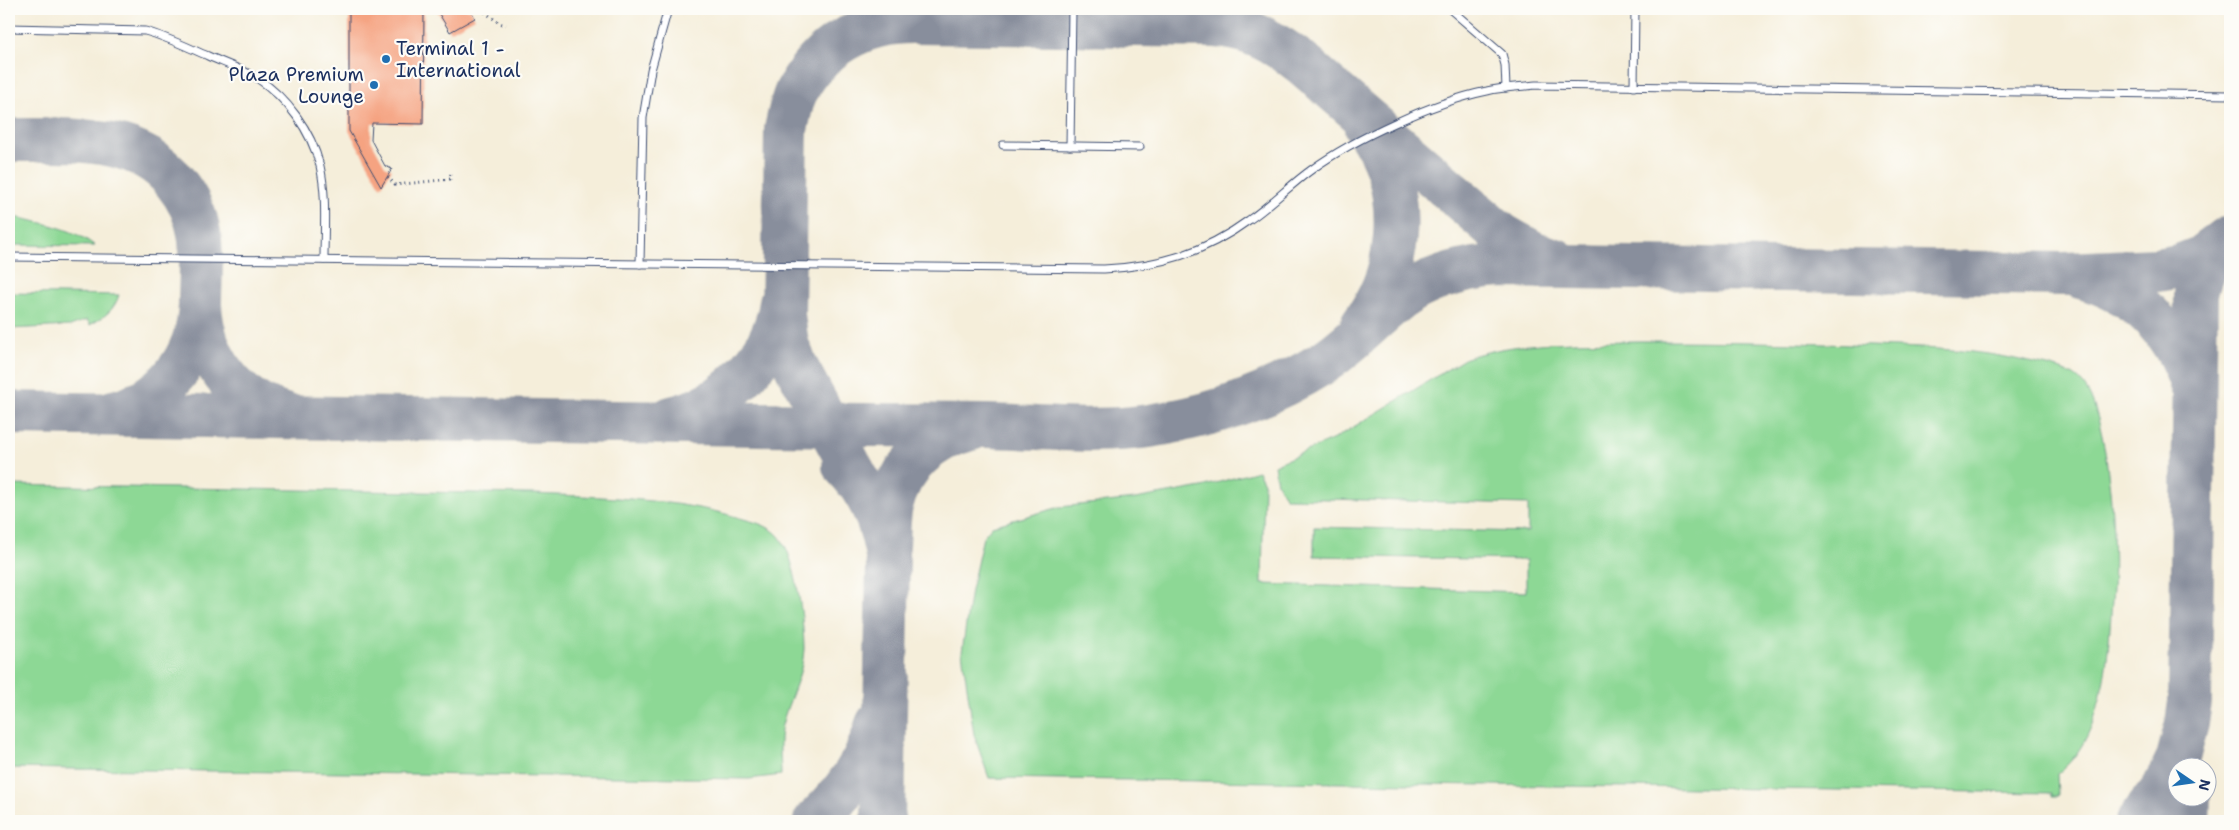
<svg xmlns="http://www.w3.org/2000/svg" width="2239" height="830" font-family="'Shantell Sans',sans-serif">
<rect width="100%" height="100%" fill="#fdfcf7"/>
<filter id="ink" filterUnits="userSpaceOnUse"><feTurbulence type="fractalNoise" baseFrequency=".02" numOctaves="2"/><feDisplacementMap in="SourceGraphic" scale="10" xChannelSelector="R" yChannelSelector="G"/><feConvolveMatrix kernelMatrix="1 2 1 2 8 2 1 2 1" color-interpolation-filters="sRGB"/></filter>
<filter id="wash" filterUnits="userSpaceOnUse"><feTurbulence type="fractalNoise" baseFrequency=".0096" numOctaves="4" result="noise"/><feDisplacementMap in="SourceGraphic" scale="20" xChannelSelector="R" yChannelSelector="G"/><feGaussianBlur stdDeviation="1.12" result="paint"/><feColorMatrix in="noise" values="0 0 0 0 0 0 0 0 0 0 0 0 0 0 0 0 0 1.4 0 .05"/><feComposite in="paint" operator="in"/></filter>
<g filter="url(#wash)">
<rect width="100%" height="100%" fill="#f5eeda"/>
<g fill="#8dd895" stroke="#54847a">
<path d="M 9,216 C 37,222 73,227 95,246 L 9,245 Z"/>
<path d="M 9,293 L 119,295 C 114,311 104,317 90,325 L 87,320 L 70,326 L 9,329 Z"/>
<path d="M 1637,341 C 1715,341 1793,342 1870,346 C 1924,348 1977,349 2029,362 C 2044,365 2066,369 2078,379 C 2110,404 2116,548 2113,588 C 2108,647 2108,735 2057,774 L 2058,796 L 2052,796 L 2052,793 L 989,778 L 974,735 L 962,652 L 971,590 L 983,537 L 992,526 L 1060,507 L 1135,499 L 1202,487 L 1258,471 L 1264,483 L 1262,584 L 1526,592 L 1526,560 L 1314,556 L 1314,527 L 1528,532 L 1528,504 L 1286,498 L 1277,483 L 1274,465 L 1334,439 L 1466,358 C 1520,340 1580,342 1637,341 Z"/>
<path d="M 9,485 L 533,494 C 603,497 673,498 740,518 C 754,522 768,525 778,535 C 796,554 804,623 804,649 C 803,676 788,700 782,725 C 778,741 781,759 781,775 L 749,779 L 9,768 Z"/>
</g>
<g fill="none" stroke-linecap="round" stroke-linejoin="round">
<g stroke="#888e9c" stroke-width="44">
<path d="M 9,140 C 66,141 135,132 175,182 C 187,197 196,214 199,233 C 203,256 200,281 200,305"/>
<path d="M 2080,277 C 2135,291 2174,329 2191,384"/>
<path d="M 1362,324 C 1404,269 1408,185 1366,128"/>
<path d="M 113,412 C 165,401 198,357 200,305 C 203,357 232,400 284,415"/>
<path d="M 9,413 C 258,418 507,420 756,424 C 833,425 910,425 987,426 C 1040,427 1096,434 1149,426 C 1211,417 1268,397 1321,364 C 1350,346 1372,320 1398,300 C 1428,278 1463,269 1499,266 L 2064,274 L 2157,270 L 2179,266 L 2200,258 L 2225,239"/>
<path d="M 671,418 C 725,407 774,357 781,302"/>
<path d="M 844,466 C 871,494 882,524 888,562 L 883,821"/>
<path d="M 863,489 L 797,368 L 787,344 L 783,315 L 786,129 C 789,117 791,103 796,92 C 819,47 862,22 912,22 L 1215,26 C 1251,28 1276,43 1304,65 L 1502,235 L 1532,252 L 1556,260"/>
<path d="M 888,546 C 889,533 888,519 891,506 C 900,466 932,438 971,429"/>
<path d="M 815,821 C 843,795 867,762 877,724"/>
<path d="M 2138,821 L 2163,789 L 2178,758 L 2187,723 L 2190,702 L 2196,294 C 2200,273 2208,257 2224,241"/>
<path d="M 2188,821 L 2189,798"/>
</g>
</g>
<g id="blocks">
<g fill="#f5a381">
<path d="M 349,9 L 424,9 L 423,124 L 372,123 L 371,140 L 385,166 L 392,169 L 381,187 L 349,131 Z"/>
<path d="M 436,9 L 470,9 L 475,18 L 450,32 Z"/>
</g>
</g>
</g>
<g filter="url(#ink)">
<use href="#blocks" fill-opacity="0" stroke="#3c4c71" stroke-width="1"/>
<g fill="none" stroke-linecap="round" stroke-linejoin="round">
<g stroke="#3c4c71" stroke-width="9">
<g id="lane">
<path d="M 1450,9 L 1502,54 L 1505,65 L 1506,88"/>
<path d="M 9,28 L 145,31 C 167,37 187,47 208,56 C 224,63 242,69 257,78 C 287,98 311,130 320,166 C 327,196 324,229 324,260"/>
<path d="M 1634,87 L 1635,9"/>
<path d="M 1003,145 L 1140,147"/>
<path d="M 1070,146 L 1072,9"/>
<path d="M 9,257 L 1104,269 C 1160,266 1204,253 1249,220 C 1271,205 1290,185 1311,170 C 1355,138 1434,102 1487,91 C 1504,87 1520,87 1536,85 L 2230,95"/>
<path d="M 640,264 L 643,118 L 651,70 L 668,9"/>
</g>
</g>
<g stroke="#3c4c71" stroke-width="3" stroke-dasharray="1 4" stroke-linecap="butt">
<path d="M 481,9 L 499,23 L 506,25"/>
<path d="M 388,177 L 395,185 L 450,179 L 451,172"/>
</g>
<use href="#lane" stroke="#fff" stroke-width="7"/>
</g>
</g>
<g fill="#1f6fb2" stroke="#fdfcf7" stroke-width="2">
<circle cx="386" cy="59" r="5"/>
<circle cx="374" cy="85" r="5"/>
</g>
<g text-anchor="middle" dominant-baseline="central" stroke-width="4.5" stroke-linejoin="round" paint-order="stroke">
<g font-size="19" fill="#1b2f5e" stroke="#fdfcf7" text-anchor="start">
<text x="396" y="48">Terminal 1 -<tspan x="396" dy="22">International</tspan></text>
<text x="364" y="74" text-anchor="end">Plaza Premium<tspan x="364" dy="22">Lounge</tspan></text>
</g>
</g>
<rect width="2239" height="830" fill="none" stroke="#fdfcf7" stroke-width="30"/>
<g transform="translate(2192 782) rotate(103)"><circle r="24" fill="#fdfcf7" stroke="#a3aaba"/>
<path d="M0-4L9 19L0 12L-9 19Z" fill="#1f6fb2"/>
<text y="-8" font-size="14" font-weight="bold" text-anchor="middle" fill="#1b2f5e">N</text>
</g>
</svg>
